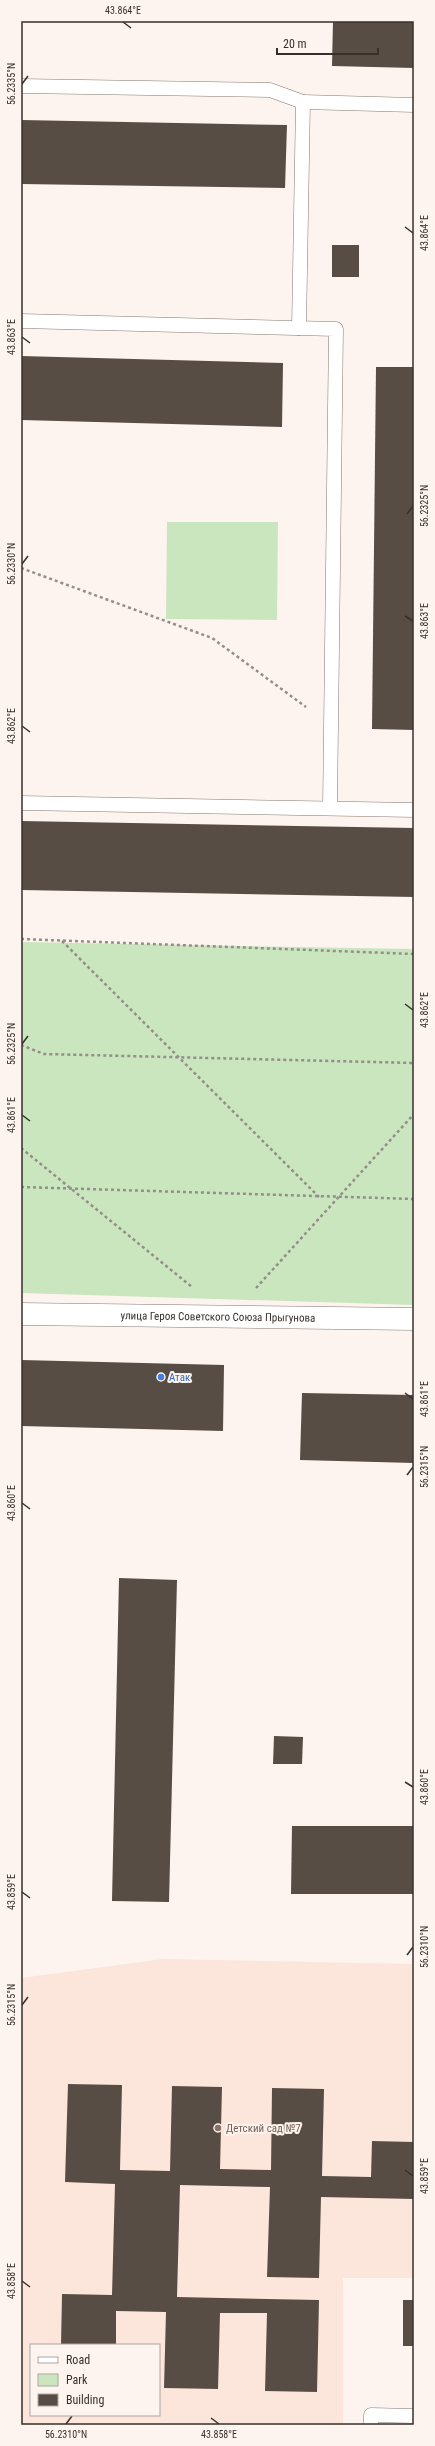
<svg xmlns="http://www.w3.org/2000/svg" width="435" height="2446" font-family="'Roboto Condensed',sans-serif">
<rect width="100%" height="100%" fill="#fdf4ef"/>
<path fill="#fce5da" fill-rule="evenodd" d="M 163,1959 L 414,1964 L 414,2278 L 343,2278 L 343,2425 L 21,2425 L 21,1978 ZM 31,2345 L 159,2345 L 159,2415 L 31,2415 Z"/>
<g fill="#cae6be">
<path d="M 167,522 L 278,522 L 277,620 L 166,619 Z"/>
<path d="M 21,942 L 414,949 L 414,1305 L 21,1293 Z"/>
</g>
<g fill="#584d45">
<path d="M 333,21 L 414,21 L 414,68 L 332,66 Z"/>
<path d="M 21,120 L 287,125 L 285,188 L 21,184 Z"/>
<rect x="332" y="245" width="27" height="32"/>
<path d="M 21,356 L 283,363 L 282,427 L 21,420 Z"/>
<path d="M 376,367 L 414,367 L 414,730 L 372,729 Z"/>
<path d="M 21,821 L 414,828 L 414,897 L 21,890 Z"/>
<path d="M 21,1360 L 224,1365 L 223,1431 L 21,1426 Z"/>
<path d="M 302,1393 L 414,1395 L 414,1463 L 300,1460 Z"/>
<path d="M 119,1578 L 177,1580 L 169,1902 L 112,1901 Z"/>
<path d="M 274,1736 L 303,1737 L 302,1764 L 273,1764 Z"/>
<path d="M 292,1826 L 414,1826 L 414,1894 L 291,1894 Z"/>
<path d="M 68,2084 L 122,2085 L 120,2170 L 170,2171 L 172,2086 L 222,2087 L 220,2169 L 271,2170 L 272,2088 L 324,2089 L 322,2176 L 371,2177 L 372,2141 L 414,2142 L 414,2199 L 321,2197 L 319,2278 L 267,2277 L 270,2187 L 180,2185 L 177,2297 L 319,2300 L 317,2392 L 265,2391 L 267,2313 L 220,2313 L 218,2389 L 164,2388 L 166,2312 L 116,2311 L 116,2345 L 61,2345 L 62,2294 L 112,2295 L 115,2184 L 65,2182 Z"/>
<rect x="403" y="2300" width="11" height="46"/>
</g>
<g fill="none" stroke-linecap="round" stroke-linejoin="round">
<g stroke="#857871" stroke-width="15">
<g id="service">
<path d="M 21,86 L 270,90 L 303,102 L 299,328"/>
<path d="M 303,102 L 414,105"/>
<path d="M 21,321 L 336,329 L 330,808"/>
<path d="M 21,803 L 414,810"/>
<path d="M 371,2425 L 371,2415 L 414,2416"/>
</g>
</g>
<g stroke="#857871" stroke-width="23">
<g id="minor">
<path id="s1" d="M 21,1314 L 414,1319"/>
</g>
</g>
<g stroke="#958d89" stroke-width="2.5" stroke-dasharray="3 3" stroke-linecap="butt">
<path d="M 21,568 L 212,638 L 306,707"/>
<path d="M 21,939 L 414,954"/>
<path d="M 62,941 L 319,1197"/>
<path d="M 21,1045 L 44,1054 L 414,1063"/>
<path d="M 21,1148 L 192,1287"/>
<path d="M 21,1187 L 414,1199"/>
<path d="M 256,1288 L 414,1114"/>
</g>
<use href="#service" stroke="#fff" stroke-width="14"/>
<use href="#minor" stroke="#fff" stroke-width="22"/>
</g>
<path fill="none" stroke="#36302d" stroke-width="1.5" d="M 123,22 L 131,28M 22,84 L 28,76M 405,227 L 413,233M 22,337 L 30,343M 407,514 L 413,506M 22,564 L 28,556M 405,616 L 413,621M 22,726 L 30,732M 405,1004 L 413,1010M 22,1044 L 28,1036M 22,1115 L 30,1121M 405,1393 L 413,1399M 407,1475 L 413,1467M 22,1503 L 30,1509M 405,1782 L 413,1787M 22,1892 L 30,1898M 407,1955 L 413,1947M 22,2005 L 28,1997M 405,2170 L 413,2176M 22,2281 L 30,2287M 211,2418 L 219,2424M 66,2424 L 72,2416"/>
<circle fill="#3f7fe0" stroke="#fdf4ef" stroke-width="1.5" cx="161" cy="1377" r="4"/>
<circle fill="#8d6e63" stroke="#fdf4ef" stroke-width="1.5" cx="218" cy="2128" r="4"/>
<g text-anchor="middle" dominant-baseline="central" stroke-width="4" stroke-linejoin="round" paint-order="stroke">
<g font-size="11" fill="#36302d" stroke="#fdf4ef">
<text stroke="none"><textPath href="#s1" startOffset="197">улица Героя Советского Союза Прыгунова</textPath></text>
</g>
<g font-size="11" fill="#366cbe" stroke="#fdf4ef" text-anchor="start">
<text x="169" y="1377">Атак</text>
</g>
<g font-size="11" fill="#785e54" stroke="#fdf4ef" text-anchor="start">
<text x="226" y="2128">Детский сад №7</text>
</g>
</g>
<rect width="435" height="2446" fill="none" stroke="#fdf4ef" stroke-width="44"/>
<rect x="30" y="2344" width="130" height="72" fill="#fdf4ef" stroke="#ada6a1"/>
<rect x="38" y="2357" width="20" height="6" fill="#ffffff" stroke="#ada6a1"/>
<text x="66" y="2364" font-size="12" fill="#36302d">Road</text>
<rect x="38" y="2374" width="20" height="12" fill="#cae6be" stroke="#ada6a1"/>
<text x="66" y="2384" font-size="12" fill="#36302d">Park</text>
<rect x="38" y="2394" width="20" height="12" fill="#584d45" stroke="#ada6a1"/>
<text x="66" y="2404" font-size="12" fill="#36302d">Building</text>
<path d="M277 48v6h101v-6" fill="none" stroke="#36302d" stroke-width="2"/>
<text x="283" y="48" font-size="12" fill="#36302d" stroke="#fdf4ef" stroke-width="3" paint-order="stroke">20 m</text>
<rect x="22" y="22" width="391" height="2402" fill="none" stroke="#36302d" stroke-width="1.5"/>
<g font-size="10" text-anchor="middle" fill="#36302d">
<text x="123" y="14">43.864°E</text>
<text transform="translate(11 84) rotate(-90)" y="4">56.2335°N</text>
<text transform="translate(424 233) rotate(-90)" y="4">43.864°E</text>
<text transform="translate(11 337) rotate(-90)" y="4">43.863°E</text>
<text transform="translate(424 506) rotate(-90)" y="4">56.2325°N</text>
<text transform="translate(11 564) rotate(-90)" y="4">56.2330°N</text>
<text transform="translate(424 621) rotate(-90)" y="4">43.863°E</text>
<text transform="translate(11 726) rotate(-90)" y="4">43.862°E</text>
<text transform="translate(424 1010) rotate(-90)" y="4">43.862°E</text>
<text transform="translate(11 1044) rotate(-90)" y="4">56.2325°N</text>
<text transform="translate(11 1115) rotate(-90)" y="4">43.861°E</text>
<text transform="translate(424 1399) rotate(-90)" y="4">43.861°E</text>
<text transform="translate(424 1467) rotate(-90)" y="4">56.2315°N</text>
<text transform="translate(11 1503) rotate(-90)" y="4">43.860°E</text>
<text transform="translate(424 1787) rotate(-90)" y="4">43.860°E</text>
<text transform="translate(11 1892) rotate(-90)" y="4">43.859°E</text>
<text transform="translate(424 1947) rotate(-90)" y="4">56.2310°N</text>
<text transform="translate(11 2005) rotate(-90)" y="4">56.2315°N</text>
<text transform="translate(424 2176) rotate(-90)" y="4">43.859°E</text>
<text transform="translate(11 2281) rotate(-90)" y="4">43.858°E</text>
<text x="66" y="2438">56.2310°N</text>
<text x="219" y="2438">43.858°E</text>
</g>
</svg>
